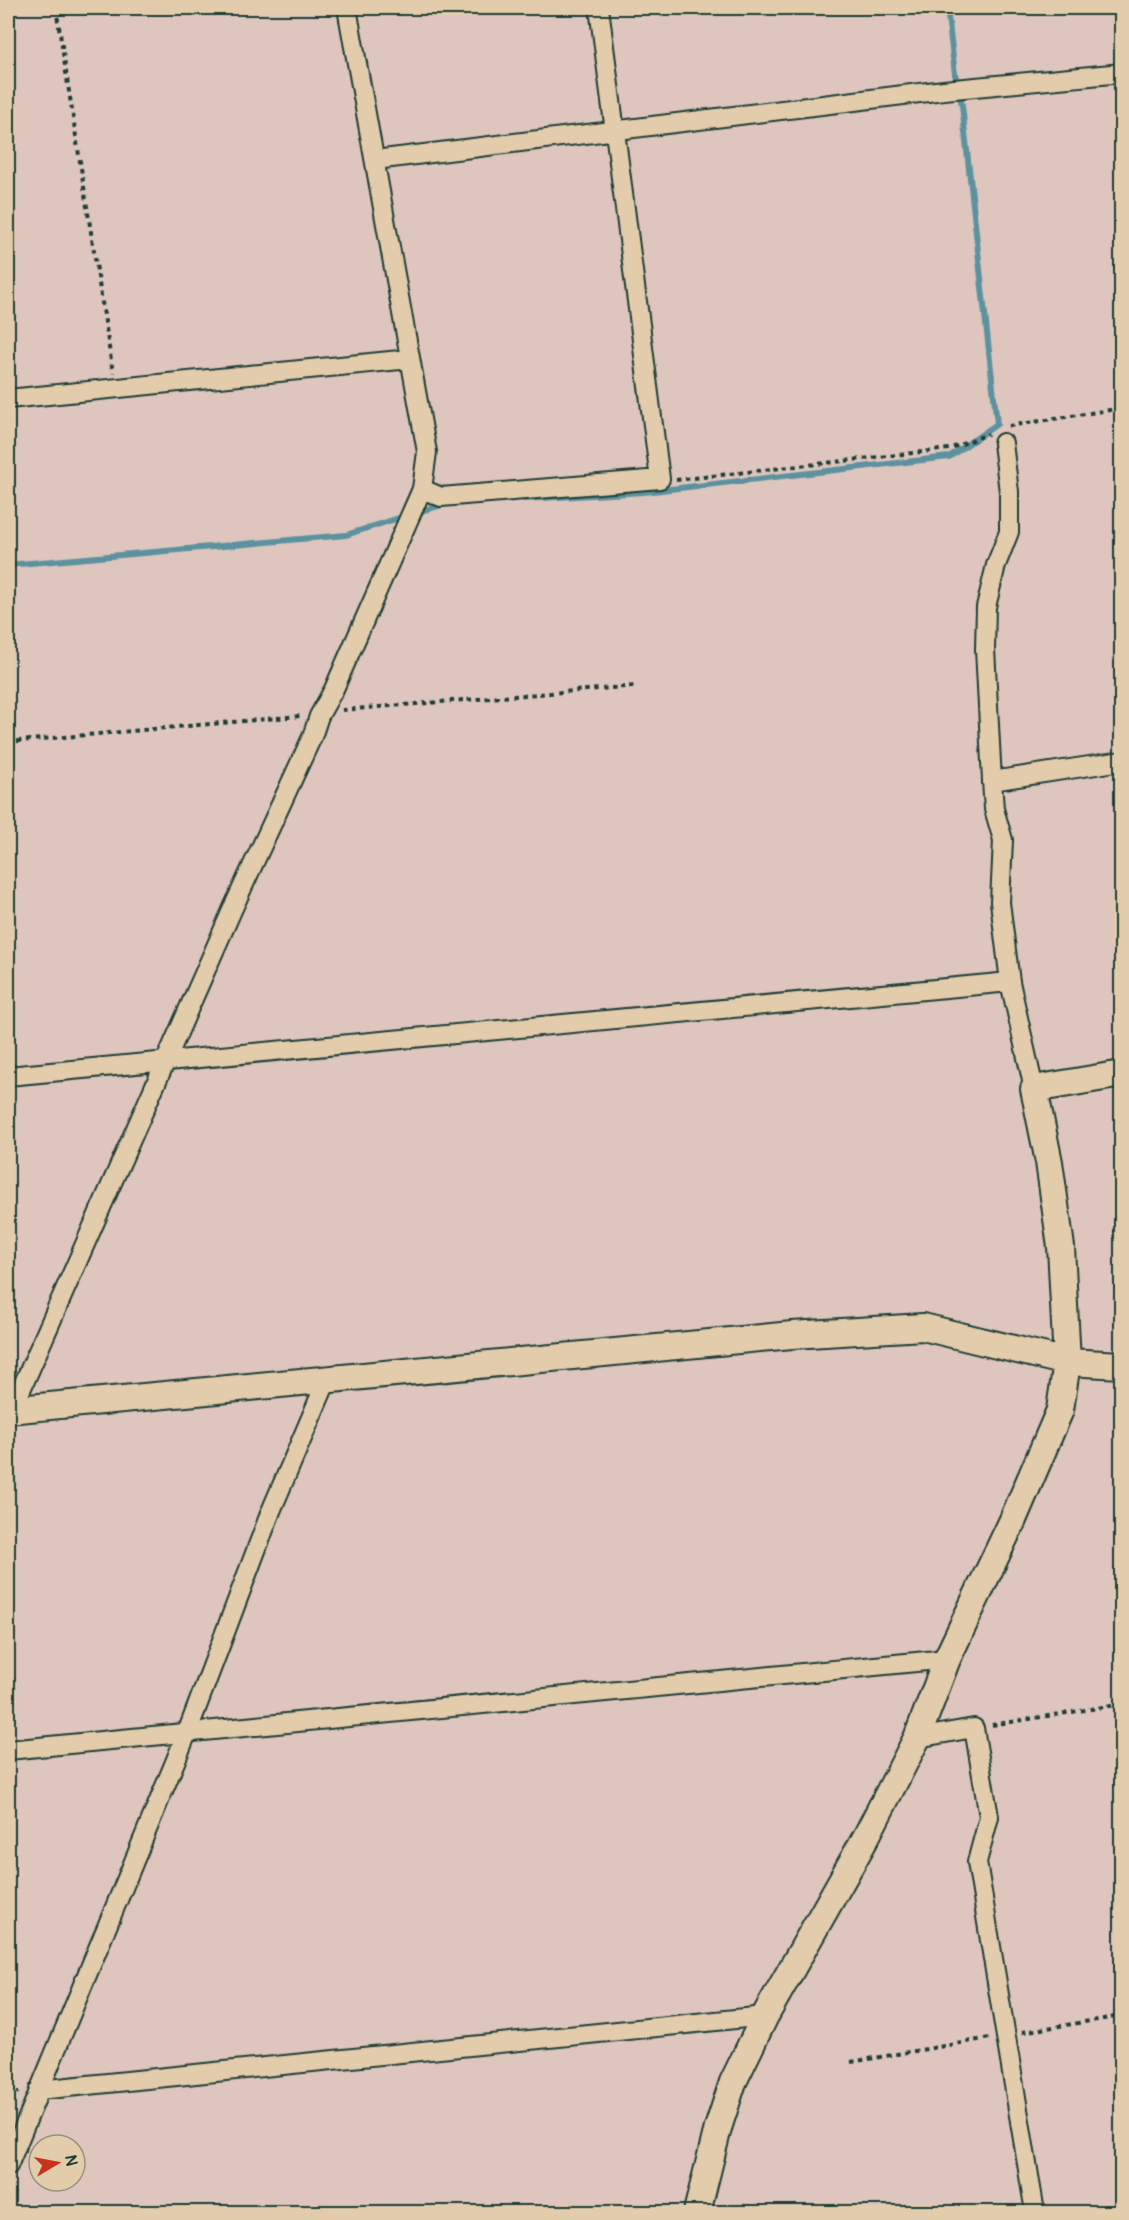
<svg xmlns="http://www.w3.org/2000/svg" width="1129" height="2220" font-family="Pangolin,sans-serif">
<rect width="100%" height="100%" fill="#dec6be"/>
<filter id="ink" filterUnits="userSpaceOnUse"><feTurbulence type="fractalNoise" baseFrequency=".0167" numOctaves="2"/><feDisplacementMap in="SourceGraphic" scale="12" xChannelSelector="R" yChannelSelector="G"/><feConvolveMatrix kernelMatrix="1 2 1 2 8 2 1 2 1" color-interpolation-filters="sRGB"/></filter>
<g filter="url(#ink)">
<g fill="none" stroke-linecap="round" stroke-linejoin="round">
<g stroke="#5c929f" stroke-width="6">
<path d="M 524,499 L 644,492 L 949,457 L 997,424 L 962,105 L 955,74 L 947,8"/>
<path d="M 417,512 L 445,504"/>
<path d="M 8,565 L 346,535 L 408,515"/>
</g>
<g stroke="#1f3d34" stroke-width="22">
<g id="street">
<path d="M 375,160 L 944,90 L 1122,73"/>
<path d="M 8,399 L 410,359"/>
<path d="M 422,489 L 441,497 L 660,479 L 599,8"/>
<path d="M 992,781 L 985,649 L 986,607 L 996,565 L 1009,532 L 1009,492 L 1003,443"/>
<path d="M 8,1076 L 1010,982"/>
<path d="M 1034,1089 L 1010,982 L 1000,902 L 1003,840 L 994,809 L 992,781 L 1122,761"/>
<path d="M 12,1410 L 233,908 L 312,737 L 319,716 L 334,689 L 422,489 L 427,452 L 347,8"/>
<path d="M 917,1738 L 974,1728 L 989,1817 L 977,1862 L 1035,2212"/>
<path d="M 8,1750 L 947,1659"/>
<path d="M 39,2090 L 765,2016"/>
<path d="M 8,2166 L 187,1733 L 271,1511 L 327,1380"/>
</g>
</g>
<g stroke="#1f3d34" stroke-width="30">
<g id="secondary">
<path d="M 8,1410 L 792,1335 L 923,1327 L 1067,1362 L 1122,1365"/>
<path d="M 697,2212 L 718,2128 L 733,2082 L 765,2016 L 865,1839 L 917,1738 L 947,1659 L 1012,1522 L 1060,1410 L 1067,1362 L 1061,1247 L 1049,1162 L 1034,1089 L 1122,1074"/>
</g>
</g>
<g stroke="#1f3d34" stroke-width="4" stroke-dasharray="4.5 4.5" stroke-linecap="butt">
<path d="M 56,8 L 113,373"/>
<path d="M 1009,426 L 1122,408"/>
<path d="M 676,480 L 949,449 L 988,434"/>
<path d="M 342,710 L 636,686"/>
<path d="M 8,742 L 300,716"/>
<path d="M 992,1725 L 1122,1704"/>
<path d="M 1022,2032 L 1122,2016"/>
<path d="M 851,2062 L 990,2038"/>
<path d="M 8,2093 L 19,2092"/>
</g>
<use href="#street" stroke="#e3ccac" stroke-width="18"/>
<use href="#secondary" stroke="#e3ccac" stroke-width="26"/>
</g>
</g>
<rect width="1129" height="2220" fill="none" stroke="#e3ccac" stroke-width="30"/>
<rect x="15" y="15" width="1099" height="2190" fill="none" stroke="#1f3d34" stroke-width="2" filter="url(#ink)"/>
<g transform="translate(57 2163) rotate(80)"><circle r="28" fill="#e3ccac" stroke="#95937c" stroke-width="1.5"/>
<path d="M0-4.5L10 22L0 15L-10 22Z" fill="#c8321e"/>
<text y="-9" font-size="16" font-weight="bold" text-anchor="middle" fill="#1f3d34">N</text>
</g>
</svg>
